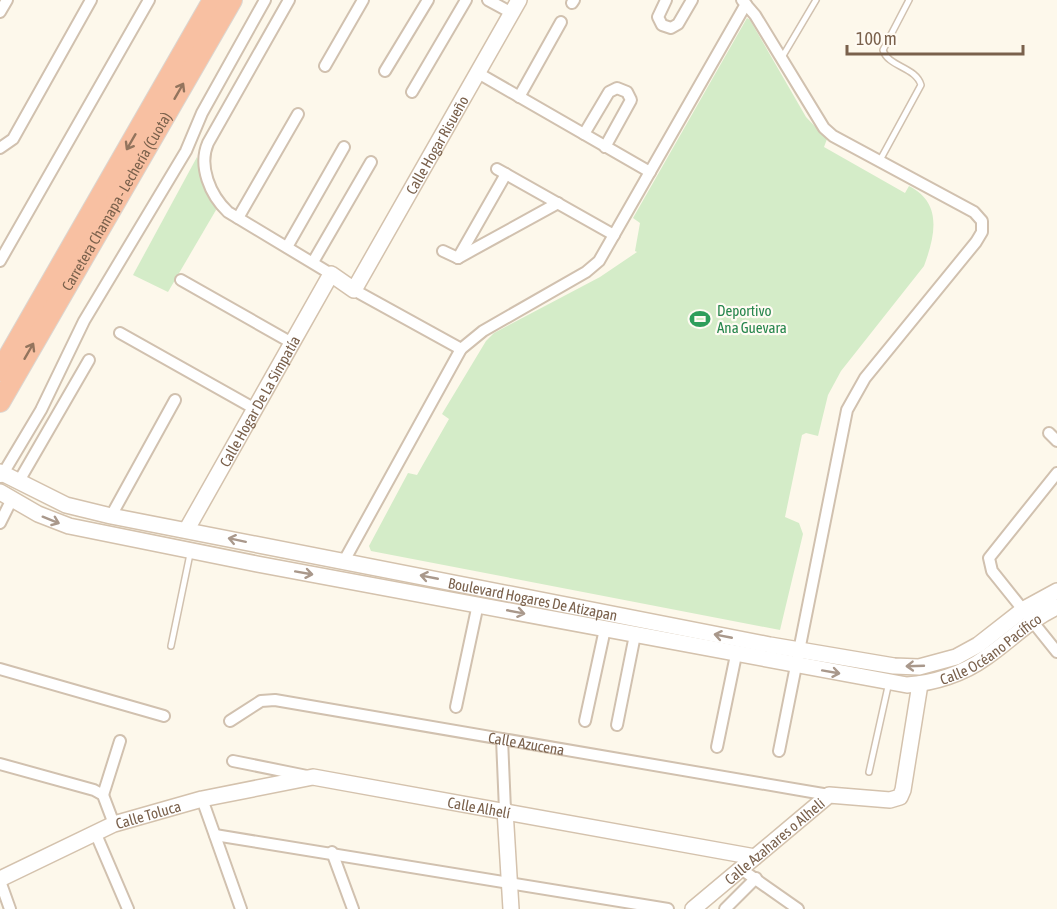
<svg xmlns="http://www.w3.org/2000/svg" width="1057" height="909" font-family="'Asap Condensed',sans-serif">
<rect width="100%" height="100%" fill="#fdf8eb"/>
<g fill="#d4ecc8">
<path d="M 747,18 L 750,20 L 806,117 L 827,139 L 824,147 L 905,193 L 909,186 C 943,203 935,236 924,266 L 841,371 L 828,395 L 818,436 L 806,433 L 802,435 L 785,517 L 799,523 L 803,534 L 780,630 L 371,551 L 369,546 L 408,473 L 417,475 L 449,419 L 442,414 L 486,341 L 494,333 L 600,277 L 637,252 L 635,251 L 640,223 L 633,218 Z"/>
<path d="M 197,157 L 216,210 L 168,292 L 133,275 Z"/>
</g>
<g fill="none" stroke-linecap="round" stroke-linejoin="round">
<g stroke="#d1c1af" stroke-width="8">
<g id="lane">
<path d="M 781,59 L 816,0"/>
<path d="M 879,162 L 921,85 C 916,67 888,67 883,50 L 909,0"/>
<path d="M 171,646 L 190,554"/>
<path d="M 869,772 L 889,682"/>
</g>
</g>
<g stroke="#d1c1af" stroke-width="14">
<g id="street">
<path d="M 289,0 L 208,143 C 198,166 210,195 228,212 L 331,274"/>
<path d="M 488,0 L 512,13"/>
<path d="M 666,0 L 658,17 L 662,25 L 671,28 L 678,24 L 692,0"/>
<path d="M 742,0 L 755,15 L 824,128 L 833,136 L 974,212 L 982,221 L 982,232 L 976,242 L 865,378 L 847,410 L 779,751"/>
<path d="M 572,3 L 574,0"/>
<path d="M 0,12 L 7,0"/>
<path d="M 325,66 L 363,0"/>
<path d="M 385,71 L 428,0"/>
<path d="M 478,73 L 650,172"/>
<path d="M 412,92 L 466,0"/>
<path d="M 519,97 L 561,22"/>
<path d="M 584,134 L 609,92 L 617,88 L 627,92 L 631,100 L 605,147"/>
<path d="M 0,148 L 13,139 L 91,0"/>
<path d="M 497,169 L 614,235"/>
<path d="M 238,218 L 298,114"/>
<path d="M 287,247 L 344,147"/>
<path d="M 443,251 L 458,258"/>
<path d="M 458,258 L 558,203"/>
<path d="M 458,258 L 506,174"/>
<path d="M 0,261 L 149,0"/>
<path d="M 313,262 L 371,162"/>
<path d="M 181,280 L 292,343"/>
<path d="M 354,290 L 461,349"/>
<path d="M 120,333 L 255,409"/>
<path d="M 1049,433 L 1057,441"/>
<path d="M 1057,473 L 989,558 L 992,571 L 1057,652"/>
<path d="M 1,477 L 41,410 L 84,321 L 186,151 L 202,113 L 265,0"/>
<path d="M 19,481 L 89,360"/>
<path d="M 111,516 L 175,400"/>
<path d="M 0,523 L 12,499"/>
<path d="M 344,561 L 461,349 L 483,331 L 586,272 L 599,261 L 746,4"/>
<path d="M 0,669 L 164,716"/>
<path d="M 456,707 L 478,604"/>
<path id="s1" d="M 230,721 L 261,701 L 275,700 L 829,795"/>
<path d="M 585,721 L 605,629"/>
<path d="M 617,725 L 635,635"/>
<path d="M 502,739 L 505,810"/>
<path d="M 717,747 L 736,655"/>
<path d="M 233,761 L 307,776"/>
<path d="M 0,764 L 94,790 L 103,795 L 114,824"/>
<path d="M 103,795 L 120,741"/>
<path d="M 202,799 L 241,909"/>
<path d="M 95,832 L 128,909"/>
<path d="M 215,835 L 668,909"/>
<path d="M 332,852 L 353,909"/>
<path d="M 741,869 L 798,909"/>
<path d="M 0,881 L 10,909"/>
<path d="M 725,909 L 756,878"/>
</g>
</g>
<g stroke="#d4c2ad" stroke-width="18">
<g id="secondary">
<path id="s2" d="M 0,472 L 66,505 L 111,516 L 770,645 L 894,666 L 919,667 L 956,657 L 978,645 L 1024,609 L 1057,591"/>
<path id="s3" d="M 0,492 L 38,514 L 69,526 L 257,564 L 907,685 C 934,683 963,674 985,658 C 1009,642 1030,619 1057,607"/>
<path id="s4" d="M 187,529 L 331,274 L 354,290 L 519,0"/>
<path d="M 505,810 L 511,909"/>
<path id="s5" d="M 0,879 L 114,824 L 202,799 L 313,777 L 755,857"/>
<path id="s6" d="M 693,909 L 829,795 L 890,800 L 900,797 L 903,790 L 920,684"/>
</g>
</g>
<g stroke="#dcd6d0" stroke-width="22">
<g id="highway">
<path d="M 0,371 L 213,0"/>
<path id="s7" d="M 0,402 L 232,0"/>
</g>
</g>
<use href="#lane" stroke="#fff" stroke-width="5"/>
<use href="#street" stroke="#fff" stroke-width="10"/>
<use href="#secondary" stroke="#fff" stroke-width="15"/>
<use href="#highway" stroke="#f8c0a2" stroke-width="20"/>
</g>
<defs><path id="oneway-shaft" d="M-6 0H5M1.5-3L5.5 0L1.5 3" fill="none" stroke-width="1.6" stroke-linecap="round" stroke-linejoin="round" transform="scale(1.5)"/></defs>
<g stroke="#93745d">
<use href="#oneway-shaft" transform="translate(179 91) rotate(-60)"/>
<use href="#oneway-shaft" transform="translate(131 142) rotate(120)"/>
<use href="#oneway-shaft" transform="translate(29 351) rotate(-60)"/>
</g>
<g stroke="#a9988b">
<use href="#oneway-shaft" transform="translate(51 520) rotate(22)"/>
<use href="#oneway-shaft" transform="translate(237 540) rotate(-168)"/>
<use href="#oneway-shaft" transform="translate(304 573) rotate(10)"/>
<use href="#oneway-shaft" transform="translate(429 577) rotate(-169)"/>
<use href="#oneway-shaft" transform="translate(516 612) rotate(11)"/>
<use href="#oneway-shaft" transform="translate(723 636) rotate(-169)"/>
<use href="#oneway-shaft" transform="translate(915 666) rotate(178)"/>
<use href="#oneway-shaft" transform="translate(831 672) rotate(10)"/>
</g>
<defs>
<g id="stadium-bare" transform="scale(1.62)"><path d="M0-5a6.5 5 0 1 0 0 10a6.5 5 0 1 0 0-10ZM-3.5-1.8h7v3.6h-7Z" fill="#2e9e5b" stroke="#fffbf3" stroke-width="2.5" paint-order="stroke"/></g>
</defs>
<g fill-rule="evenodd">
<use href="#stadium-bare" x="700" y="319"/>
</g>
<g text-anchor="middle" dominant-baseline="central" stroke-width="4.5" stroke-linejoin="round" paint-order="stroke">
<g font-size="15" fill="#7a614c" stroke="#fffbf3">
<text stroke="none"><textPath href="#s4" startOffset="488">Calle Hogar Risueño</textPath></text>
<text stroke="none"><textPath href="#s7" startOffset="232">Carretera Chamapa - Lechería (Cuota)</textPath></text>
<text stroke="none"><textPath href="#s4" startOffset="147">Calle Hogar De La Simpatía</textPath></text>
<text stroke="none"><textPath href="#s2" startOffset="550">Boulevard Hogares De Atizapan</textPath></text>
<text stroke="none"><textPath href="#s3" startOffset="1023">Calle Océano Pacífico</textPath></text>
<text stroke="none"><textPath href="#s1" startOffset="306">Calle Azucena</textPath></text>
<text stroke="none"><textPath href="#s5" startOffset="500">Calle Alhelí</textPath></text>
<text stroke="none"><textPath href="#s5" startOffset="162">Calle Toluca</textPath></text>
<text stroke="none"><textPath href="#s6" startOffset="106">Calle Azahares o Alheli</textPath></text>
</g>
<g font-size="15" fill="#27864d" stroke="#fffbf3" text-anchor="start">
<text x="717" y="310">Deportivo<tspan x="717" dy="17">Ana Guevara</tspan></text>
</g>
</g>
<path d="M847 45v9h176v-9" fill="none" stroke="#7a614c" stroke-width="3"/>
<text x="856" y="45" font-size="18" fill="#7a614c" stroke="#fffbf3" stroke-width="4.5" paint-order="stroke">100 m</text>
</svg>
